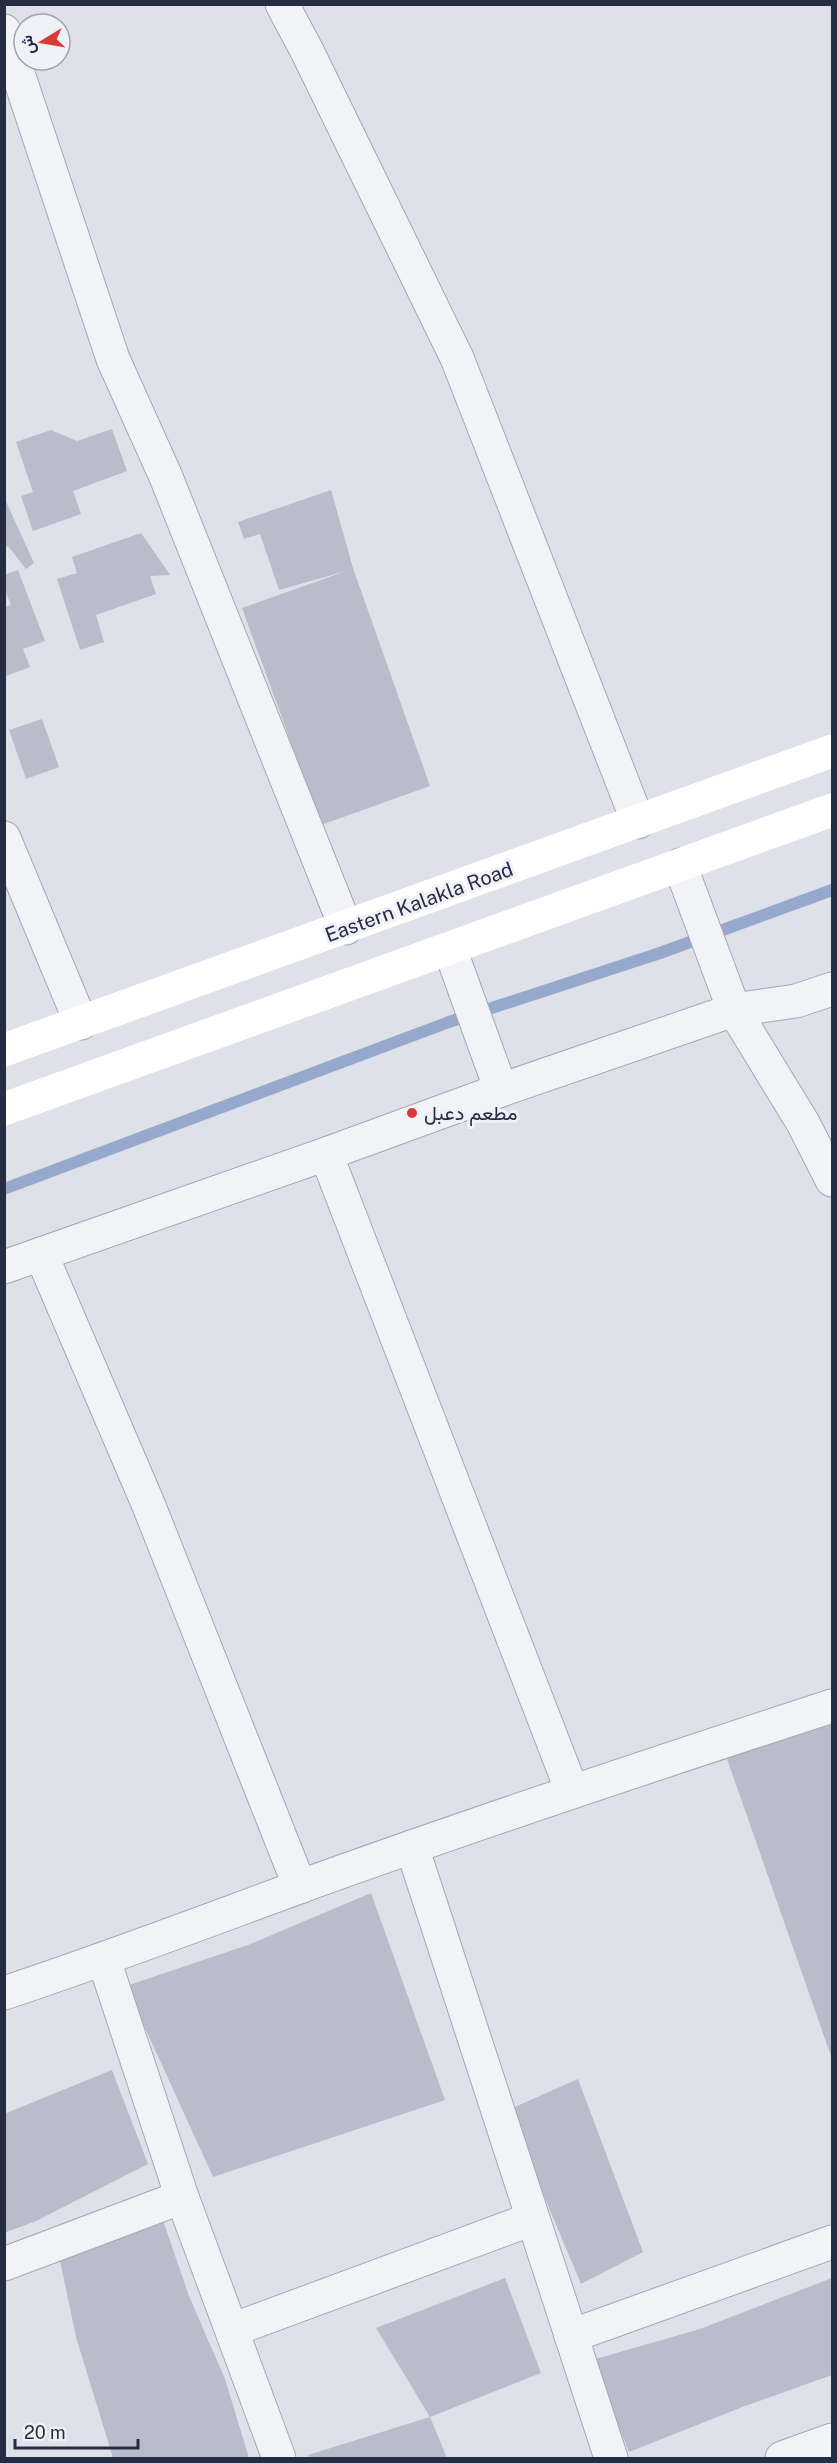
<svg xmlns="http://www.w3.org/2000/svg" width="837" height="2463" font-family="'Public Sans',Vazirmatn,sans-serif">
<rect width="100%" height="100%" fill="#dfe1ea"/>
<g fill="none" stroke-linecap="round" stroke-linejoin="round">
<path stroke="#97a8cd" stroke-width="12" d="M 4,1189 L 449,1022 L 660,953 L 832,890"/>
</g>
<g fill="#b9bcca">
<path d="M 112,429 L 127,471 L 73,491 L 81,514 L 33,531 L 21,496 L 33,492 L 16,442 L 51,430 L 77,441 Z"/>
<path d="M 331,490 L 353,568 L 430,786 L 321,825 L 242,608 L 346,571 L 279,590 L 260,534 L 244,539 L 238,522 Z"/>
<path d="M 4,497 L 34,563 L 26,569 L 8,546 L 4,547 Z"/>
<path d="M 141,533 L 170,575 L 150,576 L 156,594 L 96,615 L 104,642 L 80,650 L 57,579 L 77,573 L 72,557 Z"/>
<path d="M 18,570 L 45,641 L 23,649 L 30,667 L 6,676 L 4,607 L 11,605 L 4,588 L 4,575 Z"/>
<path d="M 42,719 L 59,767 L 26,779 L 9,730 Z"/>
<path d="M 832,1719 L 832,2059 L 726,1756 Z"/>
<path d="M 371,1893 L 445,2100 L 213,2177 L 126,1986 L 248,1945 Z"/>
<path d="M 112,2070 L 148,2164 L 36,2221 L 4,2233 L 4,2114 Z"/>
<path d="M 578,2079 L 643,2252 L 581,2284 L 508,2110 Z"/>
<path d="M 158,2206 L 189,2296 L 225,2379 L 249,2458 L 113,2458 L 76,2337 L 59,2256 Z"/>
<path d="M 505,2278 L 541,2373 L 430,2417 L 376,2328 Z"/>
<path d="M 832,2278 L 832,2375 L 745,2406 L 629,2452 L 592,2360 L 700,2329 Z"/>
<path d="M 430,2417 L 447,2458 L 309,2458 L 308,2455 Z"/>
</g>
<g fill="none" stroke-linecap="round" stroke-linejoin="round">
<g stroke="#a4a7b4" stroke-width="35">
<g id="street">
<path d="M 282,4 L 307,51 L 457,358 L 638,822"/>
<path d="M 4,31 L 113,359 L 166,477 L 346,928"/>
<path d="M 4,838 L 81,1023"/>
<path d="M 680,865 L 734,1010 L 803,1123 L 832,1180"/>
<path d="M 450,949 L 501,1090"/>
<path d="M 326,1154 L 572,1791"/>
<path d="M 41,1254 L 149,1506 L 300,1887"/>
<path d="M 4,1267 L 326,1154 L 501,1090 L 734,1010 L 796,1001 L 832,989"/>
<path d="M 412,1847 L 611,2458"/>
<path d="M 104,1960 L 182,2197 L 279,2458"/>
<path d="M 4,1993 C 104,1960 201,1923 299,1887 C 476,1823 654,1764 832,1706"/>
<path d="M 4,2264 L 182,2197"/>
<path d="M 232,2330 L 532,2219"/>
<path d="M 571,2336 L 832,2242"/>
<path d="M 782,2458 L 832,2440"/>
</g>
</g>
<use href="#street" stroke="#f2f3f7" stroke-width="33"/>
<g stroke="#fff" stroke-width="33">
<path d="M 4,1050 L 832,751"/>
<path d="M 4,1109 L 832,810"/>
</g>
</g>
<circle fill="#d93b39" stroke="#eff1f7" stroke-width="2" cx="412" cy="1113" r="6"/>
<g text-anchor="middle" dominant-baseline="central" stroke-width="6" stroke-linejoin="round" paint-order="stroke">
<g font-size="20" fill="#262c42" stroke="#eff1f7">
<text transform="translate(419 902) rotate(-20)">Eastern Kalakla Road</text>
</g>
<g font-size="20" fill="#262c42" stroke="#eff1f7" text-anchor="start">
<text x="424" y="1113">مطعم دعبل</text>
</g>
</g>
<rect width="837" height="2463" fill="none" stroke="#262c42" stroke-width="12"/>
<g transform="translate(42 42) rotate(259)"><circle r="28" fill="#eff1f7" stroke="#9fa2af" stroke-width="1.5"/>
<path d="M0-4.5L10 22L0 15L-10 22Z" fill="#d93b39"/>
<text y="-9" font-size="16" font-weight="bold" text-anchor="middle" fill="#262c42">ش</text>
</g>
<path d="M15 2439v9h123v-9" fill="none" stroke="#262c42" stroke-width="3"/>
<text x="24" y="2439" font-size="18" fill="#262c42" stroke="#eff1f7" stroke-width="4.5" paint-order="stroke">20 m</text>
</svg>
